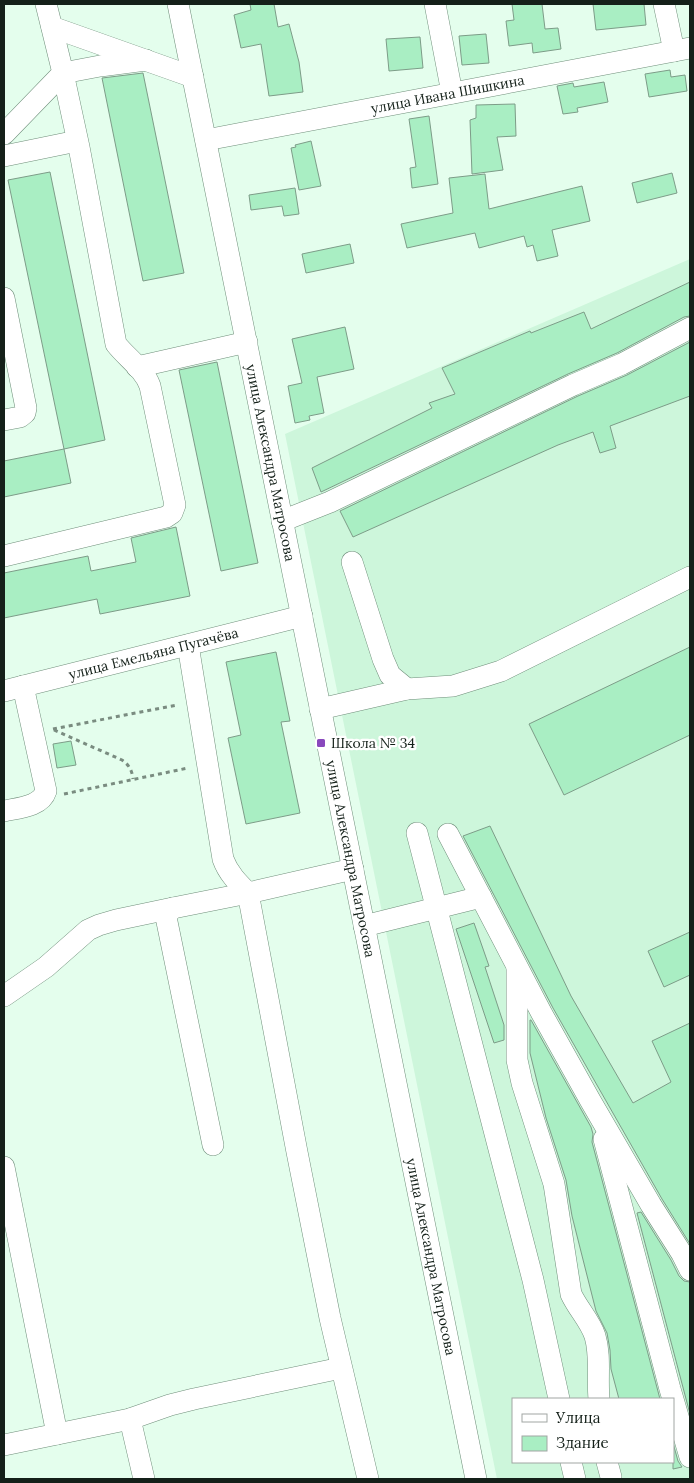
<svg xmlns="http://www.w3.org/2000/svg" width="694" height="1483" font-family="Lora,serif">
<rect width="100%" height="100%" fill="#e4feed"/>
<path fill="#cdf6db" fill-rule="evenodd" d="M 690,259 L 690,1479 L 497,1479 L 285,434 ZM 513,1399 L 673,1399 L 673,1462 L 513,1462 Z"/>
<g fill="#a9eec3" stroke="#7d9c88">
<path d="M 250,4 L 274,4 L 278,27 L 289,24 L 299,62 L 303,92 L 269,96 L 261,44 L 241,48 L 234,15 L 251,10 Z"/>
<path d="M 512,4 L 542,4 L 545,29 L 558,28 L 561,49 L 533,53 L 532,43 L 509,46 L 506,21 L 514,20 Z"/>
<path d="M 593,4 L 644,4 L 646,25 L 596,30 Z"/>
<path d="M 486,34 L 489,63 L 462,65 L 459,36 Z"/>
<path d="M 420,37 L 423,68 L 389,71 L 386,39 Z"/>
<path d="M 670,70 L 671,77 L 685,75 L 687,91 L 649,97 L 645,74 Z"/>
<path d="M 143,73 L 184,273 L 143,281 L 102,78 Z"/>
<path d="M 604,82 L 608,102 L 577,108 L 578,112 L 563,114 L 557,86 L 573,83 L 574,87 Z"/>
<path d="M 515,104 L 516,136 L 497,137 L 503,170 L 472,174 L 470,120 L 476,118 L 476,105 Z"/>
<path d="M 429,116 L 438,184 L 412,188 L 410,168 L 416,167 L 409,119 Z"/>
<path d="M 311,141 L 321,186 L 299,190 L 291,148 L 296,147 L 295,145 Z"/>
<path d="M 50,172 L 105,440 L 64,449 L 8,180 Z"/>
<path d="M 672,173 L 677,193 L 637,203 L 632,183 Z"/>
<path d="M 485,174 L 489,209 L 582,186 L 590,221 L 552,230 L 558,256 L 537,261 L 533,245 L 527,247 L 524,236 L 479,248 L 475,233 L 407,248 L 401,224 L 453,213 L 449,178 Z"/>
<path d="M 295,188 L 299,214 L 284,216 L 282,206 L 251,210 L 249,195 Z"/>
<path d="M 350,244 L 354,263 L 306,273 L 302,254 Z"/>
<path d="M 690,282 L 690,316 L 684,317 L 617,353 L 568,374 L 321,492 L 312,468 L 432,408 L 429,403 L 455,394 L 442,368 L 530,331 L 531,333 L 584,312 L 591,329 Z"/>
<path d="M 345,327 L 354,369 L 317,377 L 324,413 L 309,416 L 310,420 L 295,423 L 288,386 L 302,383 L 292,339 Z"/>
<path d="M 690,342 L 690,396 L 610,426 L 616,448 L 600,453 L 593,432 L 558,445 L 353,537 L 340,511 L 578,396 L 627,375 Z"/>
<path d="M 217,362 L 258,563 L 221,571 L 179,370 Z"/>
<path d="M 64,449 L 71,483 L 4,497 L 4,461 Z"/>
<path d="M 176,527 L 190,596 L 100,614 L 97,599 L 4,618 L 4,573 L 88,556 L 91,571 L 136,562 L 131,538 Z"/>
<path d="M 690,647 L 690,735 L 564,795 L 529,724 Z"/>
<path d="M 276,652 L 290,721 L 281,722 L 300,813 L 246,824 L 228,738 L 241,735 L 226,662 Z"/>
<path d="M 71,741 L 76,765 L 57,768 L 53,744 Z"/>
<path d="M 490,826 L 571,996 L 633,1103 L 671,1082 L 652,1041 L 690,1023 L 690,1244 L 662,1199 L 553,1008 L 463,836 Z"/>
<path d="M 474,923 L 489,966 L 485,967 L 504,1025 L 504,1040 L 494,1043 L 456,929 Z"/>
<path d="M 690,932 L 690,975 L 664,987 L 648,951 Z"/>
<path d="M 530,1020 L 531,1020 L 591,1127 L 593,1134 L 592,1142 L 660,1399 L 619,1399 L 611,1369 L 610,1350 L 607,1333 L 596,1311 L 572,1216 L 566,1180 L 546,1118 L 530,1053 Z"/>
<path d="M 641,1212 L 671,1260 L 679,1276 L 684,1281 L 690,1282 L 690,1414 L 637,1213 Z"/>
<path d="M 673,1443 L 678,1461 L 682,1467 L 673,1469 Z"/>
</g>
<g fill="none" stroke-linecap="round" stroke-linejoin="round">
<g stroke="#708f7b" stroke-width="22">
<g id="minor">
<path id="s1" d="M 178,4 L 476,1479"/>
<path d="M 435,4 L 452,93"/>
<path d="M 664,4 L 674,51"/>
<path d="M 52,27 L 193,77"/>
<path d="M 4,134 L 63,73 L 46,4"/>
<path id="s2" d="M 206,140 L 690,48"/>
<path d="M 4,156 L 77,141"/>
<path d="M 4,298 L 26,408 L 25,413 L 20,417 L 4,420"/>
<path d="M 137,367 L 247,342"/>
<path d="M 282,521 L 330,502 L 573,385 L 622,364 L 690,328"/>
<path d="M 4,556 L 166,517 L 172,513 L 175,505 L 150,386 C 144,369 127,358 116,344 L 79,147 L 63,73 L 100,66 L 146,60"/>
<path d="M 352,562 L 383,659 L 390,675 L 407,689"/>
<path d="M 188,645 L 223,859 C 228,873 238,883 248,893 L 297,1152 L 330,1318 L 368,1479"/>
<path id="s3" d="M 4,691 L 302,616"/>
<path d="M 320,709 L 407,689 L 453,686 L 501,671 L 690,577"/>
<path d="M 4,811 C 17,808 41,807 46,791 L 23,686"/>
<path d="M 417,833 L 533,1280 L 559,1399"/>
<path d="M 448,834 L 542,1014 L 590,1100 L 651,1205 L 682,1254 L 690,1270"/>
<path d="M 364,926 L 481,897"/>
<path d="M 517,969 L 517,1060 L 522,1083 L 554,1184 L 571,1294 C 578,1309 590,1321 595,1336 C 601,1356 597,1378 599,1399"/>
<path d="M 4,996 L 46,967 L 88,930 L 99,925 L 116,920 L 173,908"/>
<path d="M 604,1139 L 670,1389 L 690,1457"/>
<path d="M 213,1145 L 166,917 L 168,913 L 173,908 L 248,893 L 353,869"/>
<path d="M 4,1167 L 57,1434"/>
<path d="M 130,1419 L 144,1479"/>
<path d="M 4,1445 L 130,1419 L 170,1405 L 194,1399 L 341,1368"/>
<path d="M 571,1462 L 575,1479"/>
<path d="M 607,1462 L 611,1477"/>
</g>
</g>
<g stroke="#7a8c80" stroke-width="3" stroke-dasharray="4 4" stroke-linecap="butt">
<path d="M 53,729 L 177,705"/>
<path d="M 54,730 L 122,760 C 129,765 132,770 133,779"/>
<path d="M 64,794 L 188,768"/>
</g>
<use href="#minor" stroke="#fff" stroke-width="21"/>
</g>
<rect fill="#8948bd" stroke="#fff" stroke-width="2" x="316" y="738" width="10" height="10" rx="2.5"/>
<g text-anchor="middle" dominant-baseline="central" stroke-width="4.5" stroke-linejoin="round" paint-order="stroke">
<g font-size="14" fill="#142019" stroke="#fff">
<text stroke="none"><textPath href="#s2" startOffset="246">улица Ивана Шишкина</textPath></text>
<text stroke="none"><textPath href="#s1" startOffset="468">улица Александра Матросова</textPath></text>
<text stroke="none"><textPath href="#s3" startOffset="154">улица Емельяна Пугачёва</textPath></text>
<text stroke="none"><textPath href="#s1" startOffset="872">улица Александра Матросова</textPath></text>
<text stroke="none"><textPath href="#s1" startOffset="1278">улица Александра Матросова</textPath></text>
</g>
<g font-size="14" fill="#142019" stroke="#fff" text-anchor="start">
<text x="331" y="743">Школа № 34</text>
</g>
</g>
<rect width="694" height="1483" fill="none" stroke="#142019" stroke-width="10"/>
<rect x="512" y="1398" width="162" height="65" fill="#ffffff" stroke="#a1a6a3"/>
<rect x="522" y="1414" width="25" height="8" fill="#ffffff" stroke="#a1a6a3"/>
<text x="556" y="1423" font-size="15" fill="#142019">Улица</text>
<rect x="522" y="1436" width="25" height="15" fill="#a9eec3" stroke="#a1a6a3"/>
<text x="556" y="1448" font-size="15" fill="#142019">Здание</text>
</svg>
